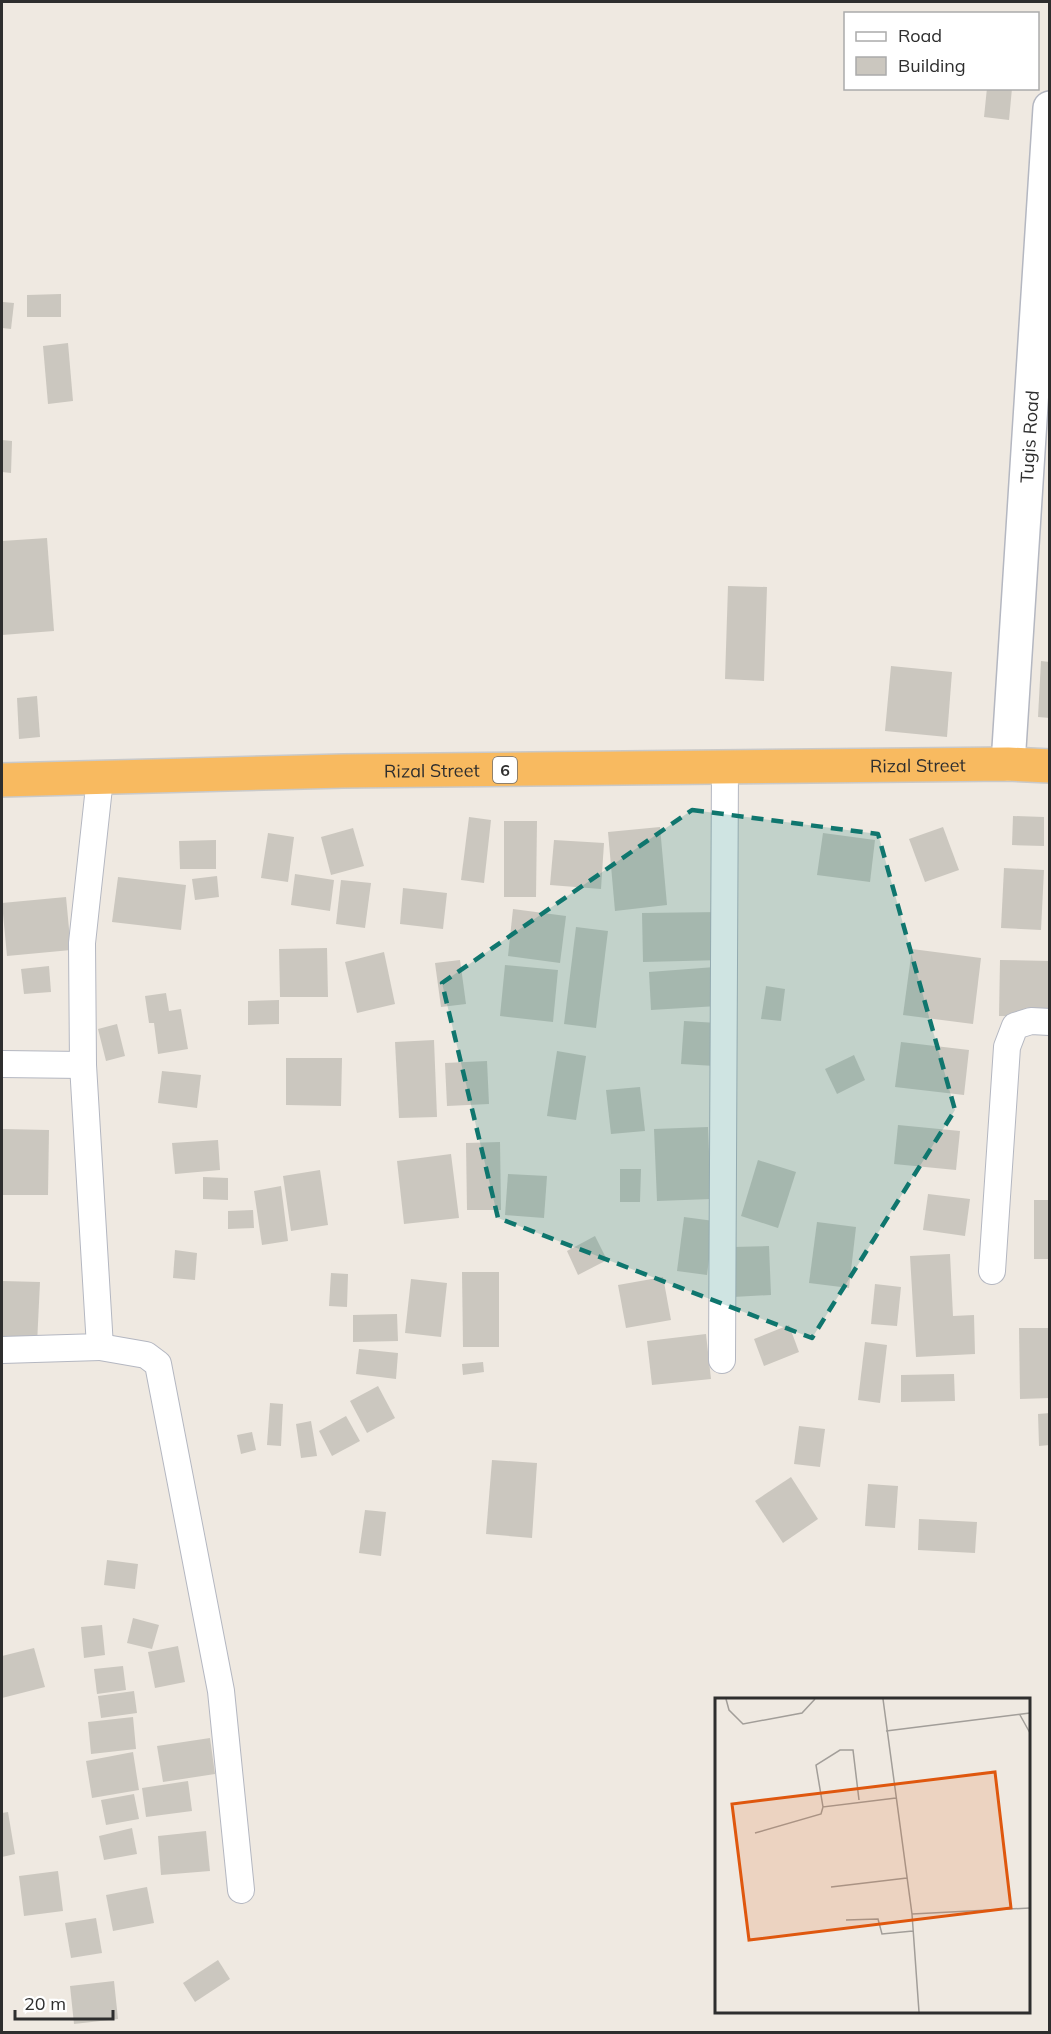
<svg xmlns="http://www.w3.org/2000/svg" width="1051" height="2034" font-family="Mulish,sans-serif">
<rect width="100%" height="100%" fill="#efe9e1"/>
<g fill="#cbc7bf">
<path d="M 987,88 L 1012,88 L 1009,120 L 984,117 Z"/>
<path d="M 61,294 L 61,317 L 27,317 L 27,295 Z"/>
<path d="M 3,302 L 14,303 L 11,329 L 2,328 Z"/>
<path d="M 68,343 L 73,401 L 48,404 L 43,346 Z"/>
<path d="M 2,440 L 12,441 L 11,473 L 2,472 Z"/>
<path d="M 47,538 L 54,631 L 2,635 L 2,541 Z"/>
<path d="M 728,586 L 767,587 L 764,681 L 725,679 Z"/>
<path d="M 1041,661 L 1050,662 L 1050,718 L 1038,717 Z"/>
<path d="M 891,666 L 952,672 L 947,737 L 885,731 Z"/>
<path d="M 37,696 L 40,737 L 19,739 L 17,698 Z"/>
<path d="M 1013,816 L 1044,817 L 1044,846 L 1012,845 Z"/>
<path d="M 469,817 L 491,820 L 484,883 L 461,880 Z"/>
<path d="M 504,821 L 537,821 L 536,897 L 504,897 Z"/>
<path d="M 660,827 L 667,905 L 615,911 L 608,832 Z"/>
<path d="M 943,827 L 959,870 L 925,882 L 909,839 Z"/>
<path d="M 353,828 L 364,866 L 331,875 L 321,837 Z"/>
<path d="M 268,833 L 294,837 L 288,882 L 261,878 Z"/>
<path d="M 823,833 L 875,840 L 870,882 L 817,875 Z"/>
<path d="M 216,840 L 216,869 L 180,869 L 179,841 Z"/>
<path d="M 554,840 L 604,843 L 601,889 L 550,885 Z"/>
<path d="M 1004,868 L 1044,870 L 1041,930 L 1001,928 Z"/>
<path d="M 295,874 L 334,880 L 330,911 L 291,905 Z"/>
<path d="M 217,876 L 219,897 L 195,900 L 192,879 Z"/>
<path d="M 118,877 L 186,885 L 181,930 L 112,922 Z"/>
<path d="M 341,880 L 371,883 L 365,928 L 336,924 Z"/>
<path d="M 403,888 L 447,893 L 443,929 L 400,924 Z"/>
<path d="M 66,897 L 71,950 L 7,956 L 2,903 Z"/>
<path d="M 513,909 L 566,916 L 560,963 L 508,956 Z"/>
<path d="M 722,912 L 723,960 L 643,962 L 642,913 Z"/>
<path d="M 576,927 L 608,931 L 596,1028 L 564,1024 Z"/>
<path d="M 327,948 L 328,997 L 280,997 L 279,949 Z"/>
<path d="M 912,949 L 981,958 L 973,1024 L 903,1015 Z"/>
<path d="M 384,952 L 395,1004 L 357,1013 L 345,962 Z"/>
<path d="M 460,960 L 466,1004 L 441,1007 L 435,963 Z"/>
<path d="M 1000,960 L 1050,961 L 1050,1017 L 999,1016 Z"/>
<path d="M 505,965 L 558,970 L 553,1022 L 500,1016 Z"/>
<path d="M 49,966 L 51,992 L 24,994 L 21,969 Z"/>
<path d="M 715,967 L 718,1006 L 651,1010 L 649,972 Z"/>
<path d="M 766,986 L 785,989 L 781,1021 L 761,1019 Z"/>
<path d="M 166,993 L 169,1011 L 181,1009 L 188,1049 L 158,1054 L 154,1023 L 149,1023 L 145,996 Z"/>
<path d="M 279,1000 L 279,1024 L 248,1025 L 248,1001 Z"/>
<path d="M 684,1021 L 718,1023 L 715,1066 L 681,1064 Z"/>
<path d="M 117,1024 L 125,1056 L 106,1061 L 98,1029 Z"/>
<path d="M 434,1040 L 437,1117 L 399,1118 L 395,1042 Z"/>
<path d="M 901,1042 L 969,1050 L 964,1095 L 895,1087 Z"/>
<path d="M 557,1051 L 586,1056 L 576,1120 L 547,1116 Z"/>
<path d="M 854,1055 L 865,1080 L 837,1094 L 825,1069 Z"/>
<path d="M 286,1058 L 342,1058 L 341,1106 L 286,1105 Z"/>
<path d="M 487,1061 L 489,1104 L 447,1106 L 445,1063 Z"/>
<path d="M 162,1071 L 201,1075 L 197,1108 L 158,1103 Z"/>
<path d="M 640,1087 L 645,1131 L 611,1134 L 606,1090 Z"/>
<path d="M 898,1125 L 960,1131 L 956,1170 L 894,1164 Z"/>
<path d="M 708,1127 L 711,1199 L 657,1201 L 654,1129 Z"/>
<path d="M 2,1129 L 49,1130 L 48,1195 L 2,1195 Z"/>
<path d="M 218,1140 L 220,1170 L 175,1174 L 172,1143 Z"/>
<path d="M 500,1142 L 501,1210 L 467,1210 L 466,1143 Z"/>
<path d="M 451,1154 L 459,1218 L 404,1224 L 397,1161 Z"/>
<path d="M 758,1160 L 796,1172 L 778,1228 L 741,1216 Z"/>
<path d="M 620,1169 L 641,1169 L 640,1202 L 620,1202 Z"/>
<path d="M 320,1170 L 328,1225 L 291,1231 L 283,1176 Z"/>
<path d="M 508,1174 L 547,1176 L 544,1218 L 505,1215 Z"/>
<path d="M 203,1177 L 228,1178 L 228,1200 L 203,1199 Z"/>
<path d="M 281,1186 L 288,1241 L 262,1245 L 254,1191 Z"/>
<path d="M 928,1194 L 970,1199 L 965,1236 L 923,1230 Z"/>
<rect x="1034" y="1200" width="16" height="59"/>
<path d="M 253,1210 L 254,1228 L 228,1229 L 228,1211 Z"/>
<path d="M 684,1217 L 714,1221 L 707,1275 L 677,1271 Z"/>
<path d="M 817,1222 L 856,1227 L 849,1288 L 809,1283 Z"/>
<path d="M 595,1236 L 607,1260 L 578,1275 L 567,1251 Z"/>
<path d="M 769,1246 L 771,1295 L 733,1297 L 732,1247 Z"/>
<path d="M 175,1250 L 197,1253 L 195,1280 L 173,1278 Z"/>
<path d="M 950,1254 L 953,1316 L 974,1315 L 975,1354 L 916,1357 L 910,1256 Z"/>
<path d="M 462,1272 L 499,1272 L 499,1347 L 463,1347 Z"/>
<path d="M 331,1273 L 348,1274 L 347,1307 L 329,1306 Z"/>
<path d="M 663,1277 L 671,1320 L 626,1328 L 618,1285 Z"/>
<path d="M 411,1279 L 447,1283 L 441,1337 L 405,1333 Z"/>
<path d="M 2,1281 L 40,1282 L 37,1344 L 2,1343 Z"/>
<path d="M 875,1284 L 901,1287 L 897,1326 L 871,1324 Z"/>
<path d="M 397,1314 L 398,1341 L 353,1342 L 353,1315 Z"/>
<path d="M 789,1325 L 799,1352 L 764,1366 L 754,1339 Z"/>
<path d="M 1019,1328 L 1050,1328 L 1050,1398 L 1020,1399 Z"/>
<path d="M 706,1334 L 711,1379 L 652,1385 L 647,1341 Z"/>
<path d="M 865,1342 L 887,1345 L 880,1403 L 858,1400 Z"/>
<path d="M 359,1349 L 398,1353 L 396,1379 L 356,1374 Z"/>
<path d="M 483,1362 L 484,1372 L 463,1375 L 462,1364 Z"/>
<path d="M 954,1374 L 955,1401 L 901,1402 L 901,1375 Z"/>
<path d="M 378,1386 L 395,1418 L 367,1433 L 350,1401 Z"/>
<path d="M 270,1403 L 283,1404 L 281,1446 L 267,1445 Z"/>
<path d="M 1050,1413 L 1050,1445 L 1039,1446 L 1038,1414 Z"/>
<path d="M 346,1416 L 360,1441 L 332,1456 L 319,1431 Z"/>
<path d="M 311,1421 L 317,1456 L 301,1458 L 296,1424 Z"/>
<path d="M 799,1426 L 825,1429 L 820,1467 L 794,1464 Z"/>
<path d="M 252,1432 L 256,1450 L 241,1454 L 237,1435 Z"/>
<path d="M 492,1460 L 537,1463 L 532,1538 L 486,1534 Z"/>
<path d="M 791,1477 L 818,1519 L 783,1543 L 755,1501 Z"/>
<path d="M 868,1484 L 898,1486 L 895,1528 L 865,1526 Z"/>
<path d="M 365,1510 L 386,1512 L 381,1556 L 359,1553 Z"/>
<path d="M 919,1519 L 977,1522 L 975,1553 L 918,1550 Z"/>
<path d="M 107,1560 L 138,1564 L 135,1589 L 104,1585 Z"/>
<path d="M 133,1618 L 159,1625 L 152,1649 L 127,1643 Z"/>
<path d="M 102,1625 L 105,1655 L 84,1658 L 81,1627 Z"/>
<path d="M 178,1646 L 185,1682 L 155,1688 L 148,1652 Z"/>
<path d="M 34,1648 L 45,1687 L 2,1698 L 2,1656 Z"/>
<path d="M 123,1666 L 126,1690 L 97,1694 L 94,1669 Z"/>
<path d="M 134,1691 L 137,1713 L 101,1718 L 98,1696 Z"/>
<path d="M 133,1717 L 136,1749 L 91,1754 L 88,1722 Z"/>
<path d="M 210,1738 L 215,1774 L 163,1782 L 157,1746 Z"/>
<path d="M 133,1752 L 139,1790 L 92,1798 L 86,1761 Z"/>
<path d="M 188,1781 L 192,1811 L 146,1817 L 142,1788 Z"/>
<path d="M 134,1794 L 139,1819 L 106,1825 L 101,1800 Z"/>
<path d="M 8,1812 L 15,1854 L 2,1857 L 2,1813 Z"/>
<path d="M 132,1828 L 137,1854 L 104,1860 L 99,1836 Z"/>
<path d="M 206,1831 L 210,1871 L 161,1875 L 158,1836 Z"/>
<path d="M 58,1871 L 63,1911 L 24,1916 L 19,1876 Z"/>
<path d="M 147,1887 L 154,1923 L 113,1931 L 106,1895 Z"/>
<path d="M 96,1918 L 102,1953 L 71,1958 L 65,1923 Z"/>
<path d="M 218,1960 L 230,1979 L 195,2002 L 183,1983 Z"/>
<path d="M 114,1981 L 118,2019 L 74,2024 L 70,1986 Z"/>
</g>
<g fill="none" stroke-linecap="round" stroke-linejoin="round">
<g stroke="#b4b7c1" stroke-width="28">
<g id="minor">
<path d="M 2,1064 L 83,1065"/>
<path d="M 992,1271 L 1007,1047 L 1015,1026 L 1031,1021 L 1050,1022"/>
<path d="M 100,1347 L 146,1355 L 158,1364 L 221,1691 L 241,1890"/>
<path d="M 2,1350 L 100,1347 L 83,1065 L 82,943 L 100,778"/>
<path d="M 722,1360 L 725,767"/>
</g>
</g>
<g stroke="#b4b7c1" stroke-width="36">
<g id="tertiary">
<path id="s1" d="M 1008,764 L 1050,108"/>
</g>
</g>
<g stroke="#c9c9c9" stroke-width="36">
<g id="trunk">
<path id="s2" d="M 2,780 L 343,771 L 1008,764 L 1050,766"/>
</g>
</g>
<use href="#minor" stroke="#fff" stroke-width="26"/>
<use href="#tertiary" stroke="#fff" stroke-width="33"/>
<use href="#trunk" stroke="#f8ba60" stroke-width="33"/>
</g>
<path fill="#0f766e" fill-opacity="0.2" stroke="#0f766e" stroke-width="4.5" stroke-dasharray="12 8" stroke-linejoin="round" d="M 692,810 L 878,834 L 955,1110 L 812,1338 L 498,1218 L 442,983 Z"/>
<g text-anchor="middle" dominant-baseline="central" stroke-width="6" stroke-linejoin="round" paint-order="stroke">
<rect fill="#fff" stroke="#6d6d6d" stroke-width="1.5" x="493" y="757" width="24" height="26" rx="4.5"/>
<g font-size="16" font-weight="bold" fill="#2e2e2e">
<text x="505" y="770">6</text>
</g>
<g font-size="18" fill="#2e2e2e" stroke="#fff">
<text stroke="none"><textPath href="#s1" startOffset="328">Tugis Road</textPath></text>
<text stroke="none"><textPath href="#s2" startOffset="916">Rizal Street</textPath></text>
<text stroke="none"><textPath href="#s2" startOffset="430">Rizal Street</textPath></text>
</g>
</g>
<g transform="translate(715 1698)">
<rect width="315" height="315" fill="#efe9e1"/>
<path fill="none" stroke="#a29e99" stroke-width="1.5" d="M 11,1 L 14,12 L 28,26 L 87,15 L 100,1M 168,1 L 197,216 L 204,314M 305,17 L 315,35M 171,33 L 315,15M 144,102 L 138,52 L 125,52 L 101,67 L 108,109 L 181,100M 40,135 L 106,116 L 108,109M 116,189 L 192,180M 197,216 L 315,210M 131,222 L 163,221 L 167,236 L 198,233"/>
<path fill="#df570e" fill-opacity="0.15" stroke="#df570e" stroke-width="3" d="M 280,74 L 296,210 L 34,242 L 17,106 Z"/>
<rect width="315" height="315" fill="none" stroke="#2e2e2e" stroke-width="3"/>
</g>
<rect width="1051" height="2034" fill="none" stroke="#2e2e2e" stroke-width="6"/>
<rect x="844" y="12" width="195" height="78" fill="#ffffff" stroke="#ababab" stroke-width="1.5"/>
<rect x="856" y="32" width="30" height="9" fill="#ffffff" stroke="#ababab" stroke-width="1.5"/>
<text x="898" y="42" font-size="18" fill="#2e2e2e">Road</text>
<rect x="856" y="57" width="30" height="18" fill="#cbc7bf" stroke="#ababab" stroke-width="1.5"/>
<text x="898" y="72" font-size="18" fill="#2e2e2e">Building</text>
<path d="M15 2010v9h98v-9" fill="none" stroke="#2e2e2e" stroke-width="3"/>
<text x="24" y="2010" font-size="18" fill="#2e2e2e" stroke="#ffffff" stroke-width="4.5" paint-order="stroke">20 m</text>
</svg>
